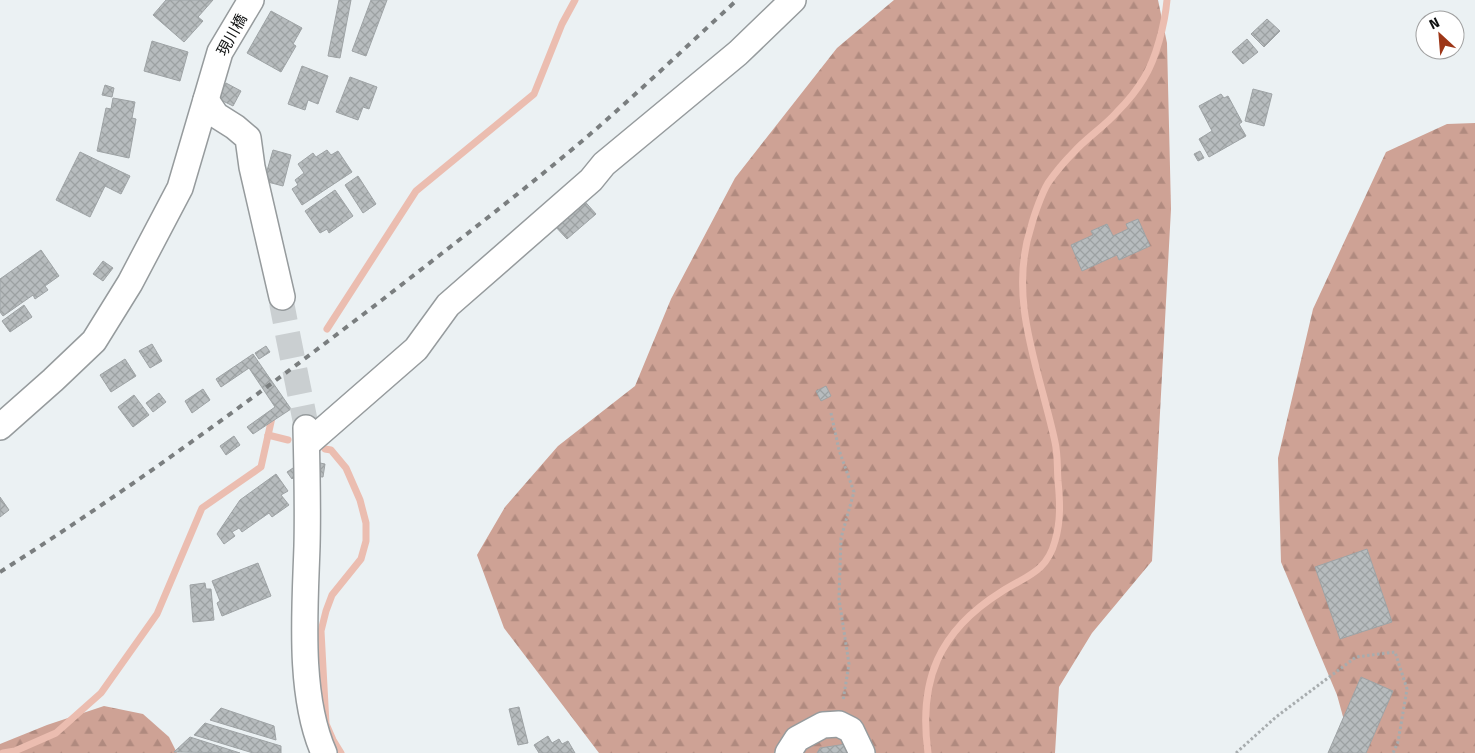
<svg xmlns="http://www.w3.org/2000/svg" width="1475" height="753" font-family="'Fira Sans','Noto Sans JP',sans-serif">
<defs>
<pattern id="forest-firs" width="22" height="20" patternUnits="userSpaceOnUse" patternTransform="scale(1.25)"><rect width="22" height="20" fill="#cea295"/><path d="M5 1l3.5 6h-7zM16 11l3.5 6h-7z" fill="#b08a7f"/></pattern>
<pattern id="building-cross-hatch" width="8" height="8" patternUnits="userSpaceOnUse" patternTransform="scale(1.25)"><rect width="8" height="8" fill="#b7bcbe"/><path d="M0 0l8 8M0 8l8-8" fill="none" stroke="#9ca1a2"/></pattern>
</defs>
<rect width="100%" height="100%" fill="#ebf1f3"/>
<g fill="url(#forest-firs)">
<path d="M 894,0 L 1158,0 L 1167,43 L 1171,209 L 1152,561 L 1092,633 L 1059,687 L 1055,753 L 599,753 L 504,628 L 477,555 L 505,507 L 558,446 L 635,386 L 671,299 L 735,178 L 837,48 Z"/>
<path d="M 1475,123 L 1475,753 L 1353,753 L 1337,695 L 1281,562 L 1278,458 L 1313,309 L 1386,152 L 1447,124 Z"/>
<path d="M 104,706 L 143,714 L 169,737 L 177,753 L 0,753 L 0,744 L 47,725 Z"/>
</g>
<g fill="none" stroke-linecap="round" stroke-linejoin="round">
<g stroke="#ebbdb0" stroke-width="7">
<path d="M 327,329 L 416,191 L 534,94 L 562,24 L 575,0"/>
<path d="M 268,435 L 288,440"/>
<path d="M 325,449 L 331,450 L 346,468 L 360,500 L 366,523 L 366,541 L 361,559 L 332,595 L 326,611 L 321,631 L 326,724 L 333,740 L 341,753"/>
<path d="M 3,753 L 15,751 L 56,733 L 101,693 L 157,614 L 202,508 L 261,467 L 273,413"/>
<path d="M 928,753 C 918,680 939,631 1001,592 C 1026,576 1047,572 1055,541 C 1061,521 1060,501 1058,481 C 1057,468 1058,455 1055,442 C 1040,371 1007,300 1031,227 C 1034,215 1042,193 1048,183 C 1055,173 1064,162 1073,153 C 1086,138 1104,127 1117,112 C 1127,102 1137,90 1144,78 C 1156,59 1165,23 1167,0"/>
</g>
</g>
<g fill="url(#building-cross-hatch)" stroke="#9ea3a5">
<path d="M 166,0 L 213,0 L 198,17 L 203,21 L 184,42 L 153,15 Z"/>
<path d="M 339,0 L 351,0 L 340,58 L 328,56 Z"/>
<path d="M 371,0 L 387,0 L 366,56 L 352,51 Z"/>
<path d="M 271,11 L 302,28 L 293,44 L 296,46 L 281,72 L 247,53 Z"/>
<path d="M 1267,19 L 1280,31 L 1264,47 L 1251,34 Z"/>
<path d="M 1247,39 L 1258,52 L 1243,64 L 1232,52 Z"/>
<path d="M 152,41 L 188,52 L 180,81 L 144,71 Z"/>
<path d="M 302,66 L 328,76 L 318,104 L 308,100 L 305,110 L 288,104 Z"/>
<path d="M 350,77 L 377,87 L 369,109 L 363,107 L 358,120 L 336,112 Z"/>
<path d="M 226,83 L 241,91 L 233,106 L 217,98 Z"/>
<path d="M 105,85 L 114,88 L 112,97 L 102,95 Z"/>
<path d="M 1253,89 L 1272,94 L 1264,126 L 1245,121 Z"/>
<path d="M 1221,94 L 1224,98 L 1228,96 L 1242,122 L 1239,124 L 1246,136 L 1209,157 L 1199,139 L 1212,131 L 1199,106 Z"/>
<path d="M 113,98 L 135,102 L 132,118 L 136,119 L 129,158 L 97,151 L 106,108 L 111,109 Z"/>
<path d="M 273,150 L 291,155 L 283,186 L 264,181 Z"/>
<path d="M 327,150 L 331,155 L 338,151 L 352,172 L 302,205 L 292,189 L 298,185 L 295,180 L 304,173 L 298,164 L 313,153 L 316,157 Z"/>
<path d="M 1200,151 L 1204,158 L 1198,161 L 1194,154 Z"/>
<path d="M 80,152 L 130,176 L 121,194 L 105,186 L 90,217 L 56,200 Z"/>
<path d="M 358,176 L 376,204 L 363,213 L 345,185 Z"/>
<path d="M 335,190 L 353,216 L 329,233 L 327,229 L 320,233 L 305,211 Z"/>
<path d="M 580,196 L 596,214 L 567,239 L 553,224 Z"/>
<path d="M 1138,219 L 1150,246 L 1119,260 L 1117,255 L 1082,271 L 1071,245 L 1093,235 L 1091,231 L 1107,224 L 1113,236 L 1128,229 L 1126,224 Z"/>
<path d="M 41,250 L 59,276 L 45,286 L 48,290 L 35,299 L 33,295 L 3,316 L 0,312 L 0,279 Z"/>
<path d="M 103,261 L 113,268 L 103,281 L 93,274 Z"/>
<path d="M 24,305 L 32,317 L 10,332 L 2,321 Z"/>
<path d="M 152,344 L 162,361 L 150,368 L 139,351 Z"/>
<path d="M 266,346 L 270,352 L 259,359 L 255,353 Z"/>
<path d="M 253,354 L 291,409 L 253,434 L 247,427 L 275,407 L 249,368 L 221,387 L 216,379 Z"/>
<path d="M 125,359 L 136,376 L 111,392 L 100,375 Z"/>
<path d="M 826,386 L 831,396 L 821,401 L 816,391 Z"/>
<path d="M 203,389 L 210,400 L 192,413 L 185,401 Z"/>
<path d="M 159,393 L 166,402 L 153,412 L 146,403 Z"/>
<path d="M 134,395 L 149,415 L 133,427 L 118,407 Z"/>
<path d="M 234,436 L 240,445 L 226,455 L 220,446 Z"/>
<path d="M 315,462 L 325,464 L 323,477 L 312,476 Z"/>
<path d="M 293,468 L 297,474 L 292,479 L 287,472 Z"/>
<path d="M 276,474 L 288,491 L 281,495 L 289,505 L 272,517 L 269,513 L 242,532 L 239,528 L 232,532 L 235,536 L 224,544 L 217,534 L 240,500 Z"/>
<path d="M 0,497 L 9,510 L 0,517 Z"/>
<path d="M 1367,549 L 1392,622 L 1340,639 L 1315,567 Z"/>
<path d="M 258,563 L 271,596 L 222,616 L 217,603 L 220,601 L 212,581 Z"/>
<path d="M 205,583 L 206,589 L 211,589 L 214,620 L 193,622 L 190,585 Z"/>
<path d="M 1361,677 L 1393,691 L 1366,753 L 1328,753 Z"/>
<path d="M 519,707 L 528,743 L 518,745 L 509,709 Z"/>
<path d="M 221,708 L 274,726 L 276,740 L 210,720 Z"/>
<path d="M 205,723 L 281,746 L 281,753 L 253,753 L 194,735 Z"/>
<path d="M 548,736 L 552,743 L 559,739 L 562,744 L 568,741 L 575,753 L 539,753 L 534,745 Z"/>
<path d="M 190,737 L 240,753 L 174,752 Z"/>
<path d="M 846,744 L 850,753 L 817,753 L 820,748 Z"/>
</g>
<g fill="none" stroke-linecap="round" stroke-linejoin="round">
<path stroke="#cacfd1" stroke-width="25" stroke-dasharray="25 12" stroke-linecap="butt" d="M 282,297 L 282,305 L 288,336 L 306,425"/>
<g stroke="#969b9d" stroke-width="28">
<g id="minor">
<path d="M 206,100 L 216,115 L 235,127 L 248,138 L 252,167 L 282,297"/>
<path d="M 0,427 L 53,380 L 94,341 L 130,283 L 180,188 L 220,52 L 251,0"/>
<path d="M 306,428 C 307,467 308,507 307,546 C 305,609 298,695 324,753"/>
<path d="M 307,444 L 416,349 L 448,305 L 591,180 L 604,164 L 738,53 L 793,0"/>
<path d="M 788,753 L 797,739 L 823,725 L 839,724 L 851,730 L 862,753"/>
</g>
</g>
<g stroke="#a7acae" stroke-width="3" stroke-dasharray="2.5 2.5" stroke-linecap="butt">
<path d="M 831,413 L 839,450 L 854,492 L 841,538 L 839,599 L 849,664 L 843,701"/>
<path d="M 1236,753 L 1276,717 L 1356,657 L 1395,652 L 1407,689 L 1398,742 L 1393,753"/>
</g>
<use href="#minor" stroke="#fff" stroke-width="25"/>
<path stroke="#7a7e7f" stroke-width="4" stroke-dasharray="6 6" stroke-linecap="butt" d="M 0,572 C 132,488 258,395 382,300 C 451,246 521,193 588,136 C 639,92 687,46 737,0"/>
</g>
<g text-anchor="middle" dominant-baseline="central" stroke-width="5" stroke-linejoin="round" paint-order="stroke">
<g font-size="15" fill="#0e1010" stroke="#fff">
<text transform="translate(232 35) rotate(-61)">現川橋</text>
</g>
</g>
<g transform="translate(1440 35) rotate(334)"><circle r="24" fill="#ffffff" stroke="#9f9f9f"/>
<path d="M0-4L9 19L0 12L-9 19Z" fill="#9d3617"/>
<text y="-8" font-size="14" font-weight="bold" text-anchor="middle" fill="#0e1010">N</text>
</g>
</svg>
